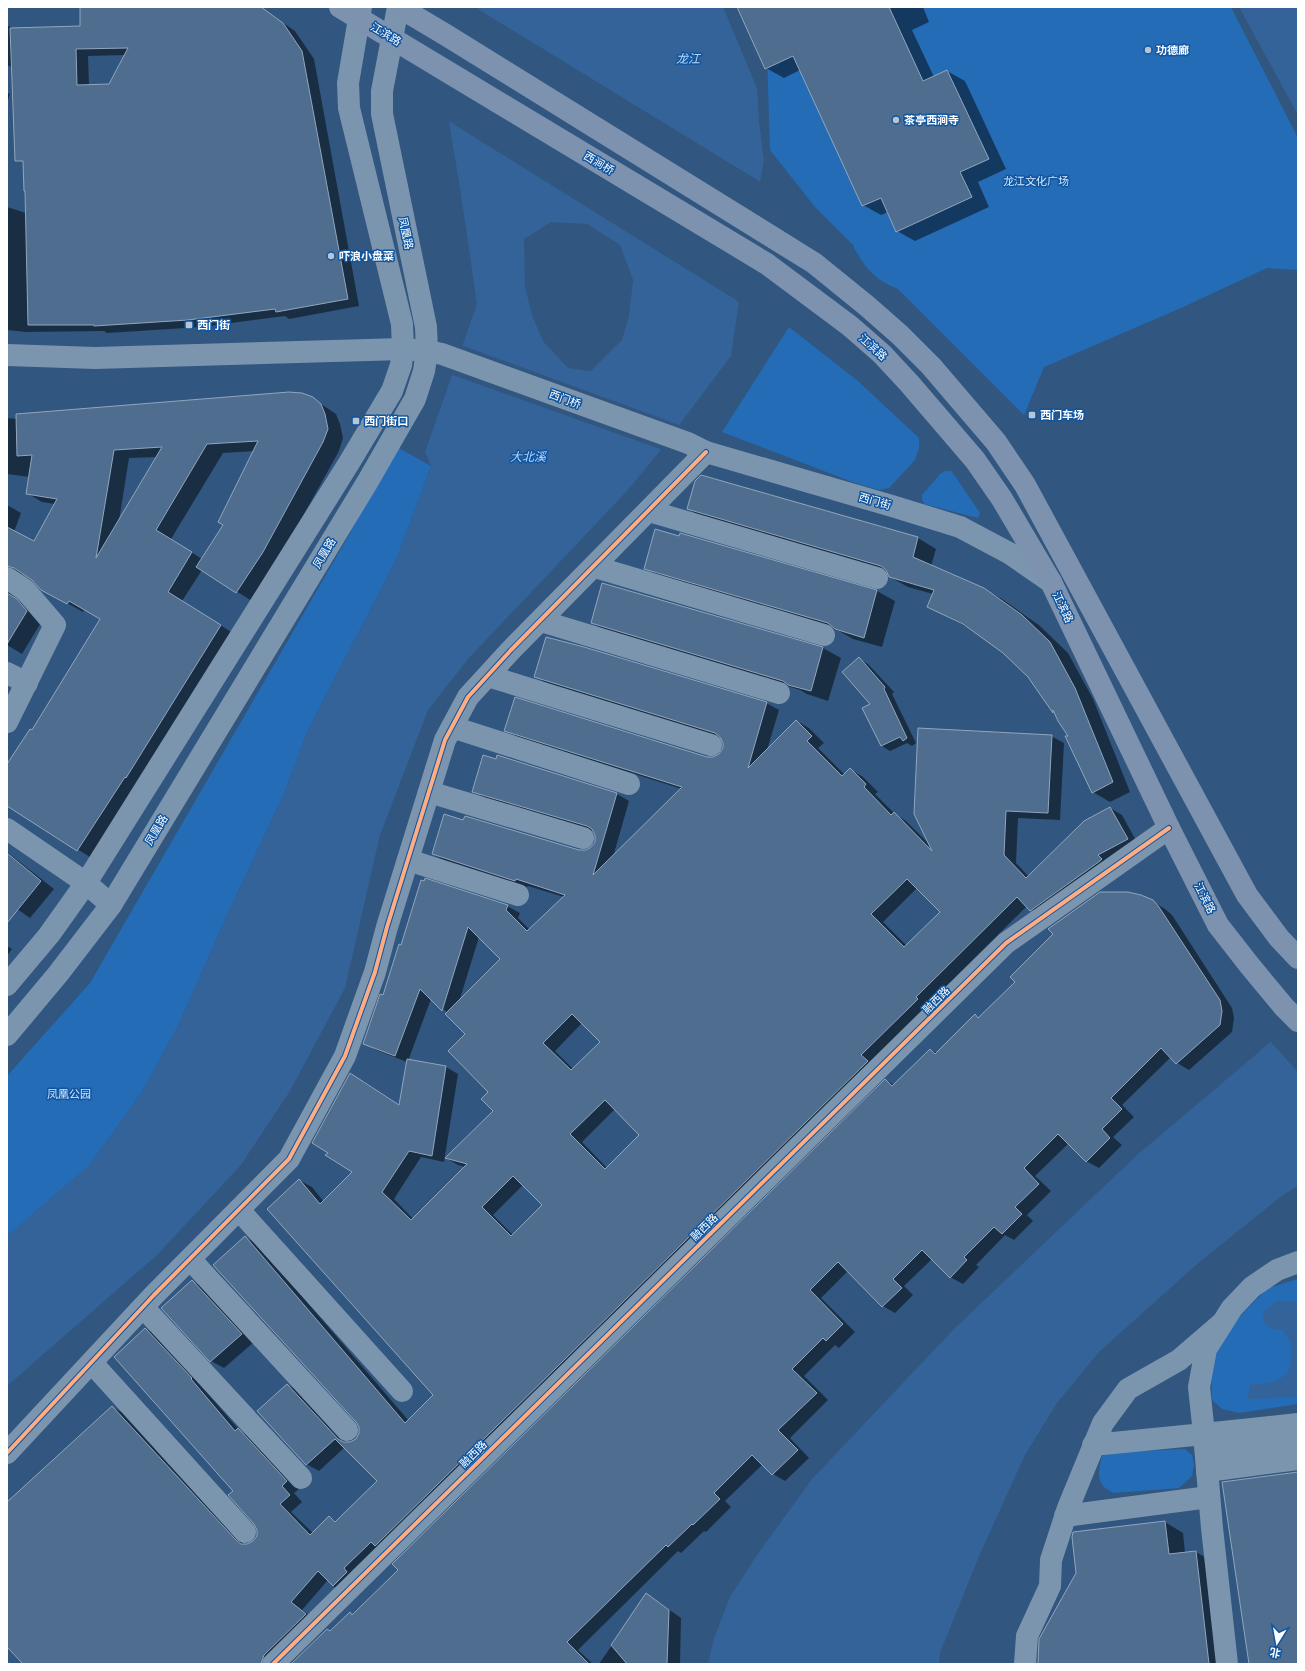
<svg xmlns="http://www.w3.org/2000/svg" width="1305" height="1671" font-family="'IBM Plex Sans','Noto Sans SC',sans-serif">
<rect width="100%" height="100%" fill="#31567f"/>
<g fill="#256cb6">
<path d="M 744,7 L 1231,7 L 1298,138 L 1298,270 L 1267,268 L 1181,308 L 1044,367 L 1024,415 L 898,289 C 874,279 867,270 854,248 L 854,246 L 815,207 L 770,150 L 767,52 Z"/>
<path d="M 789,327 L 858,381 L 919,438 L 919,448 L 915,460 L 889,488 L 879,490 L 855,483 L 722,432 Z"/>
<path d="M 395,446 L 431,466 L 396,560 L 308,730 L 283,796 L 228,913 L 178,1026 L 142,1092 L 89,1166 L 7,1236 L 7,1076 L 90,983 L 353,528 Z"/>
<path d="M 945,471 L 951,471 L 955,476 L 980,513 L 978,518 L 924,504 L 922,499 L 922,495 L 940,474 Z"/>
<path d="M 1298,1279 L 1298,1404 L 1239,1413 L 1222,1409 L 1212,1400 L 1211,1365 L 1222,1338 L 1237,1319 L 1268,1288 Z"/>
<path d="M 1185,1449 L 1192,1455 L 1194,1465 L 1192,1476 L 1179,1488 L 1114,1493 C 1095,1485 1098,1473 1102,1456 L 1115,1452 Z"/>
</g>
<g fill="#336398" fill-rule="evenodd">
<path d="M 478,7 L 723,7 L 757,88 L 759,121 L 764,160 L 741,287 L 731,356 L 656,456 L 627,491 L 468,659 L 428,710 L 380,835 L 345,988 L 290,1091 L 241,1165 L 157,1255 L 7,1386 L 7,1236 L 89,1166 L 142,1092 L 178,1026 L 228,913 L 283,796 L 308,730 L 396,560 L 431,466 L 425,452 L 477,304 L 460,188 L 449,122 ZM 551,222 L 587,224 L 620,245 L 633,280 L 629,316 L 622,340 L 591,371 L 568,368 L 543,341 L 532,315 L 525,287 L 524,239 Z"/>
<path d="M 1239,7 L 1298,7 L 1298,115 Z"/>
<path d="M 1298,1015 L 1298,1186 L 1283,1195 L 1196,1265 L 1098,1353 L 1057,1403 L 1025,1455 L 980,1554 L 940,1653 L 939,1664 L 708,1664 L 714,1638 L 730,1597 L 757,1555 L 812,1479 L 954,1329 L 1137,1155 L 1260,1051 Z"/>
<path d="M 1277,1301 L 1298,1301 L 1297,1397 L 1248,1399 L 1250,1385 L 1275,1382 L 1287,1374 L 1291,1362 L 1291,1344 L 1283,1330 L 1270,1328 L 1263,1322 L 1264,1311 Z"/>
</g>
<g fill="#31567f">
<path d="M 476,8 L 762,183 L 741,303 L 447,120 Z"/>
<path d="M 461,345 L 682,426 L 663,450 L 450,374 Z"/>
<path d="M 1298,1013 L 1298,1072 L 1269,1040 Z"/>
</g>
<g fill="#0007" fill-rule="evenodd">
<path d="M 81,7 L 260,7 L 295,31 L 314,59 L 359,306 L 289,319 L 285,316 L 201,327 L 107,333 L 104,331 L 26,332 L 7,330 L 7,207 L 26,213 L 22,95 L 17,70 L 7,65 L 7,25 L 14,29 L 98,43 ZM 125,55 L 110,85 L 89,85 L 88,56 Z"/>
<path d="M 738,7 L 923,7 L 929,22 L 912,30 L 934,77 L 947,71 L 965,81 L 1006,169 L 978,182 L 989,207 L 915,241 L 897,231 L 888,212 L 881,215 L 863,205 L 800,70 L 784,78 L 766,68 Z"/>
<path d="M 7,93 L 10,94 L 7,103 Z"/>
<path d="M 312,398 L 336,414 L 340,424 L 343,438 L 339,451 L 278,561 L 252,601 L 202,570 L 182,601 L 236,635 L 93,859 L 7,805 L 7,766 L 32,731 L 102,619 L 85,609 L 83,612 L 58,598 L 25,574 L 18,575 L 11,594 L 32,610 L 42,621 L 22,654 L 7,645 L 7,505 L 21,513 L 14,532 L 34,543 L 55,504 L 42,502 L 27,493 L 30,477 L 7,474 L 7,418 L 17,419 ZM 255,451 L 225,525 L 202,559 L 171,539 L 223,453 ZM 158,457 L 119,521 L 129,458 Z"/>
<path d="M 702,476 L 918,538 L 936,549 L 931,566 L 984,589 L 1002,599 L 1040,626 L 1068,653 L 1093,699 L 1130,792 L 1110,802 L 1093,792 L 1070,737 L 1056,714 L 1029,677 L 1003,652 L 971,629 L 928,607 L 933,594 L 908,587 L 890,577 L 888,573 L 706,519 L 688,509 Z"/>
<path d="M 680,534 L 877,591 L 895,601 L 882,647 L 853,639 L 839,631 L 663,578 L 645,568 L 679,537 Z"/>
<path d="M 603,584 L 823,648 L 841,658 L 828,701 L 807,694 L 800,690 L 610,633 L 592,623 Z"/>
<path d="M 859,659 L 868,664 L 894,692 L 892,694 L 916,743 L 912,746 L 907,743 L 890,751 L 882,746 Z"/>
<path d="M 536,677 L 766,703 L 779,710 L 767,750 L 797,721 L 809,728 L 824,743 L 818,748 L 845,775 L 850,769 L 863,777 L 878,792 L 875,794 L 895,814 L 906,821 L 929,844 L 1051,736 L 1064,743 L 1060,820 L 1018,818 L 1016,863 L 1029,877 L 1110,808 L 1122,815 L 1139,846 L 1043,917 L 1027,906 L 928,1004 L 930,1006 L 345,1593 L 333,1586 L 328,1580 L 302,1610 L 318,1621 L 275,1664 L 24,1664 L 7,1645 L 7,1503 L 112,1407 L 125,1414 L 245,1545 L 254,1542 L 258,1536 L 258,1529 L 235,1491 L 146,1329 L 158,1336 L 240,1431 L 250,1437 L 299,1489 L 294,1493 L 302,1502 L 291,1512 L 313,1533 L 329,1517 L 337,1522 L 378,1481 L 345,1447 L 319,1471 L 306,1464 L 288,1385 L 300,1392 L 347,1443 L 350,1443 L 356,1440 L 360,1434 L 360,1427 L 245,1237 L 257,1244 L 409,1421 L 434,1395 L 299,1180 L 312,1187 L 324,1202 L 354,1172 L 363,1081 L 400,1106 L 407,1062 L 376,1050 L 364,1043 L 384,996 L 399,946 L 507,906 L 520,913 L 518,918 L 530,930 L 564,897 L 528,886 L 527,887 L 445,861 L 433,854 L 587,851 L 592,848 L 596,842 L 596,834 L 594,831 L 485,798 L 473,791 L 497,760 L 498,756 L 617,794 L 629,801 L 613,857 L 682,789 L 518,737 L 506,730 L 707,758 L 714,758 L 720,755 L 724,749 L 724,742 L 722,738 L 548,684 ZM 917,888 L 942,912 L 907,946 L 883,922 ZM 479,937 L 502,959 L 459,1002 ZM 431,999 L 448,1013 L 467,1034 L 490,1092 L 494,1111 L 446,1158 L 458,1165 L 465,1167 L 413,1219 L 394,1199 L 421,1157 L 444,1162 L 458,1074 L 446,1067 L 408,1061 ZM 582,1023 L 601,1042 L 573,1069 L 555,1051 ZM 615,1109 L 640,1135 L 607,1168 L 582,1142 ZM 523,1185 L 543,1205 L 513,1235 L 493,1215 Z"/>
<path d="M 7,852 L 54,889 L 30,918 L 7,902 Z"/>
<path d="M 1152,901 L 1165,909 L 1172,915 L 1232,1008 L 1234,1018 L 1232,1032 L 1189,1070 L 1177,1063 L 1171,1057 L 1122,1105 L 1134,1117 L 1113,1137 L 1122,1145 L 1099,1168 L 1086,1161 L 1069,1143 L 1035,1176 L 1051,1191 L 1027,1215 L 1033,1221 L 1014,1240 L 1005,1235 L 976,1265 L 979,1267 L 963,1284 L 950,1277 L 932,1259 L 904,1286 L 913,1295 L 895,1313 L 883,1306 L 848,1271 L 821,1298 L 855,1332 L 839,1348 L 835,1345 L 804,1376 L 828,1400 L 790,1438 L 809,1458 L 785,1481 L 773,1474 L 763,1464 L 725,1501 L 731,1507 L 706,1532 L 704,1531 L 681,1553 L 678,1551 L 578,1650 L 593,1664 L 292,1664 L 331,1632 L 350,1613 L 353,1615 L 886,1080 L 894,1085 L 930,1050 L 937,1053 L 975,1016 L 980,1018 Z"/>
<path d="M 7,946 L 12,949 L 7,956 Z"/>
<path d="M 192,1281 L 206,1289 L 254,1342 L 224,1368 L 211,1361 Z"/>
<path d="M 1165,1522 L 1183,1533 L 1185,1553 L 1196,1552 L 1213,1562 L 1225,1664 L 1038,1664 L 1077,1573 Z"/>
<path d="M 647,1594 L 681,1618 L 680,1664 L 599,1664 Z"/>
</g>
<g fill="#4f6d8e" stroke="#91a6bd" fill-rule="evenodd">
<path d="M 80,7 L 261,7 L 283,23 L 302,51 L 348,299 L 276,312 L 275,309 L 188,320 L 94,326 L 94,325 L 28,325 L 25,191 L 24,191 L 23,161 L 15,161 L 10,28 L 80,26 ZM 128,48 L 109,84 L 77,85 L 76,49 Z"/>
<path d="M 737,7 L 889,7 L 923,81 L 947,70 L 989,159 L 960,172 L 972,197 L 896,232 L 881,198 L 862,206 L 793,56 L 765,69 Z"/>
<path d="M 289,392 L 302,393 L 313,397 L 321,404 L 325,414 L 328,429 L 323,442 L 263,552 L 236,593 L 196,567 L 223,525 L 218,522 L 258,441 L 207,444 L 156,530 L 192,552 L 168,592 L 221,625 L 126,778 L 125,777 L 77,851 L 7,806 L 7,764 L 30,729 L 32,730 L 100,619 L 69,601 L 67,604 L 41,590 L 32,580 L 14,568 L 7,566 L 7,527 L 34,541 L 57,499 L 26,494 L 32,455 L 17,456 L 16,414 ZM 162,447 L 96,558 L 114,450 Z"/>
<path d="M 701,475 L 918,537 L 913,557 L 984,588 L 1022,615 L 1050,642 L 1075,688 L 1113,782 L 1092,793 L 1065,736 L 1068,736 L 1058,721 L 1053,710 L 1053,713 L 1028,677 L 1003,653 L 963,624 L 927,607 L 934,590 L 889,577 L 886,570 L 881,566 L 687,509 L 695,481 Z"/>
<path d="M 655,529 L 679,536 L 680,533 L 877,590 L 864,638 L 835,629 L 828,623 L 644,569 Z"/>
<path d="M 602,583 L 823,647 L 811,691 L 788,685 L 783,681 L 591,623 Z"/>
<path d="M 7,593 L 17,599 L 27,611 L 7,644 Z"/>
<path d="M 546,637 L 584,647 L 767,702 L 748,768 L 796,720 L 812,736 L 807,741 L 842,776 L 850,768 L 866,784 L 864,787 L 891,815 L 894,812 L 932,851 L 914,814 L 918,728 L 1052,735 L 1048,813 L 1006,811 L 1004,855 L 1026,878 L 1084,821 L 1110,807 L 1128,839 L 1098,855 L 1102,859 L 1100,861 L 1030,911 L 1017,897 L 916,997 L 918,999 L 861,1055 L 868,1061 L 375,1546 L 371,1542 L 344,1568 L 347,1572 L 333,1586 L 318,1571 L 291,1602 L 306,1614 L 264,1655 L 261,1664 L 23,1664 L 7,1647 L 7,1502 L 112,1406 L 236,1540 L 241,1544 L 247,1544 L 253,1541 L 257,1536 L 257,1530 L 254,1524 L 228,1495 L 233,1491 L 114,1357 L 145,1328 L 192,1378 L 191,1379 L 235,1431 L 238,1428 L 287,1481 L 282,1486 L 290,1495 L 280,1504 L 310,1535 L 329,1516 L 335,1522 L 377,1481 L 335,1439 L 306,1465 L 257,1411 L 287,1384 L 338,1439 L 344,1442 L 350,1442 L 356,1439 L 359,1433 L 359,1427 L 356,1422 L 213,1265 L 245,1236 L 405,1423 L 433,1395 L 267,1209 L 299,1179 L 320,1204 L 352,1172 L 325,1155 L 328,1153 L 312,1143 L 350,1073 L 399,1105 L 407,1059 L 446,1066 L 432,1156 L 409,1151 L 382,1192 L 411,1220 L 467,1164 L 445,1158 L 493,1111 L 481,1099 L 488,1092 L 448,1051 L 465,1034 L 445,1014 L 500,959 L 468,927 L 442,1011 L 420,989 L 395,1056 L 363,1044 L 380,994 L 383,995 L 399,944 L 401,945 L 421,880 L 424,881 L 425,878 L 508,905 L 506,910 L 527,931 L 565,895 L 516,879 L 515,881 L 432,854 L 444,814 L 463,820 L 465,816 L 579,850 L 586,850 L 591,847 L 595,842 L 595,835 L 592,829 L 587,826 L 472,792 L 483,755 L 496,759 L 497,755 L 617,793 L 593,875 L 682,787 L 504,731 L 515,697 L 707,757 L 713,757 L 719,754 L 723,748 L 723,743 L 720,737 L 715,733 L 534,677 ZM 907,879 L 940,912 L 904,947 L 871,914 ZM 572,1014 L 600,1042 L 571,1070 L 543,1043 ZM 605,1100 L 639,1135 L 605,1169 L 570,1134 ZM 513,1176 L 542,1205 L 511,1236 L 482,1207 Z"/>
<path d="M 859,657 L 885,687 L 884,689 L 907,738 L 903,741 L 900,737 L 881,746 L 862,708 L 870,704 L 842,672 Z"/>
<path d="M 7,853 L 41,881 L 7,923 Z"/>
<path d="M 1100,892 L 1128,892 L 1141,895 L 1153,900 L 1159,907 L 1220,1000 L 1222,1011 L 1220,1025 L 1176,1064 L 1161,1048 L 1111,1098 L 1122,1109 L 1102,1129 L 1110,1138 L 1086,1162 L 1058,1134 L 1024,1168 L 1039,1184 L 1015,1207 L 1022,1214 L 1002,1234 L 994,1227 L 964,1257 L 967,1260 L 950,1278 L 922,1250 L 893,1279 L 902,1288 L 882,1307 L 838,1262 L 810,1290 L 843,1324 L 826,1341 L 823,1338 L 792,1369 L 817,1393 L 778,1430 L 798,1450 L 772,1475 L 752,1455 L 714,1493 L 720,1499 L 693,1525 L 692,1524 L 668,1547 L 666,1545 L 567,1642 L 589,1664 L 291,1664 L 327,1629 L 330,1631 L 350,1612 L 352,1615 L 398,1570 L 392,1564 L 885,1079 L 892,1086 L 930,1049 L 935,1054 L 975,1014 L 978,1018 L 1015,982 L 1010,977 L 1053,934 L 1048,929 Z"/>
<path d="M 192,1280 L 242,1334 L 210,1362 L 161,1308 Z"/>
<path d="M 1298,1472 L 1298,1664 L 1249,1664 L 1222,1482 Z"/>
<path d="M 1165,1521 L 1169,1554 L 1196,1551 L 1209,1664 L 1038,1664 L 1039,1639 L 1076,1573 L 1072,1537 L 1073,1532 Z"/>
<path d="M 646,1593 L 669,1610 L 667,1664 L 627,1664 L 611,1645 Z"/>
</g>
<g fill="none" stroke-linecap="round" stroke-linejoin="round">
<g stroke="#7c95af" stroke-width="22">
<path d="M 649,511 L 877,578"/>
<path d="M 595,567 L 824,635"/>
<path d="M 7,578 L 25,590 L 55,625 L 7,722"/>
<path d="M 541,621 L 779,693"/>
<path d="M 7,673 L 27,683"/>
<path d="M 488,676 L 711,745"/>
<path d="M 452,727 L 629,784"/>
<path d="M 429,792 L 583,838"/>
<path d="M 7,829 L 86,883 L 111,905"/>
<path d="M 408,860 L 518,895"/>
<path d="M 239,1210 L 402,1391"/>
<path d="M 190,1259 L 347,1430"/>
<path d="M 143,1307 L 301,1478"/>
<path d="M 92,1363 L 245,1532"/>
<path d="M 1093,1445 L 1204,1434 L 1199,1387 L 1206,1349 L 1232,1308 L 1252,1287 L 1277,1270 L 1298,1262"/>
<path d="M 1206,1452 L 1298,1442"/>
<path d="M 7,1453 L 154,1295 L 289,1159 L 345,1056 L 375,972 L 387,927 L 445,740 L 468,697 L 511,650 L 706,452"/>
<path d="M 1207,1471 L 1298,1459"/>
<path d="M 1065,1516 L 1209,1497"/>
<path d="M 273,1664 L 1006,943 L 1169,828"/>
<path d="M 1025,1664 L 1027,1636 L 1050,1586 L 1051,1560 L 1068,1508 L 1103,1423 L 1128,1389 L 1179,1360 L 1222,1323"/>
<path d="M 1227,1664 L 1212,1528 L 1204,1434 L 1298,1424"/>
</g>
<g stroke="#7c95af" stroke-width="22">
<path d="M 7,355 L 95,358 L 403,349 L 427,351 L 442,354 L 688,443 L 706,452 L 892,506 L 960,527 L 1009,553 L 1051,582"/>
<path d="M 7,985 L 49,935 L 86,883 L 349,463 L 392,391 L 401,365 L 403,349 L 402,324 L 349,108 L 348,83 L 361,7"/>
<path d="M 7,1035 L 58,974 L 111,905 L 368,481 L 415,399 L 424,371 L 427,351 L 426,327 L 382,114 L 382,91 L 398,7"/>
</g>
<g stroke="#7c92ae" stroke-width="22">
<path d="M 340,7 L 767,264 L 850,326 L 882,354 L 909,383 L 975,460 L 1002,499 L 1051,582 L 1169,828 L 1218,925 L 1250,966 L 1284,1007 L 1298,1021"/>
<path d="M 399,7 L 446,35 L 814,263 L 867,306 L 900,335 L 931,366 L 996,442 L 1025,485 L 1247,895 L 1279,938 L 1298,958"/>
</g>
<g stroke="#1055a0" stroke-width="6">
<g id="cycleway">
<path d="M 7,1453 L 154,1295 L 289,1159 L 345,1056 L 375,972 L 387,927 L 445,740 L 468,697 L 511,650 L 706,452"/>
<path d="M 273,1664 L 1006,943 L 1169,828"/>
</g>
</g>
<use href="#cycleway" stroke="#ffac80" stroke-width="4"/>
</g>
<g fill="#b7c4d2" stroke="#1055a0" stroke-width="1.5">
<circle cx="1148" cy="50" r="4"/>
<circle cx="896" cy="120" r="4"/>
<circle cx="331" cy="256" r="4"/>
<rect x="185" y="321" width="8" height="8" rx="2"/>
<rect x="1028" y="411" width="8" height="8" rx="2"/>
<rect x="352" y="417" width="8" height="8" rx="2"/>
</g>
<g text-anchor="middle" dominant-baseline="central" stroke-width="3" stroke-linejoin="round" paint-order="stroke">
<g font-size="11" fill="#fff" stroke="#1055a0">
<text transform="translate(386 34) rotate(31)">江滨路</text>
<text transform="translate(599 163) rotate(31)">西涧桥</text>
<text transform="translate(406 233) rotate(78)">凤凰路</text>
<text transform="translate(873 347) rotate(42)">江滨路</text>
<text transform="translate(565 399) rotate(20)">西门桥</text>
<text transform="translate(875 501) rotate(16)">西门街</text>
<text transform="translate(324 553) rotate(-59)">凤凰路</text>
<text transform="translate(1063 607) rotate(64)">江滨路</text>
<text transform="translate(156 830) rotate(-59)">凤凰路</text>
<text transform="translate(1205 898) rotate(63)">江滨路</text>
<text transform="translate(936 1000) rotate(-45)">融西路</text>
<text transform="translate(704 1227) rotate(-45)">融西路</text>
<text transform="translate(473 1454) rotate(-45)">融西路</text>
</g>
<g font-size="11" font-weight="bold" fill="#fff" stroke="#1055a0" text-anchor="start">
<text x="1156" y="50">功德廊</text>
<text x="904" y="120">茶亭西涧寺</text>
<text x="339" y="256">吓浪小盘菜</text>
<text x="197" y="325">西门街</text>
<text x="1040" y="415">西门车场</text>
<text x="364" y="421">西门街口</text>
</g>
<g font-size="11" fill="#d1e8fe" stroke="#1055a0">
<text x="1036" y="181">龙江文化广场</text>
<text x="69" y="1094">凤凰公园</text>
</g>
<g font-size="12" font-style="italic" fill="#b5d8fc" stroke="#1055a0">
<text x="688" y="58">龙江</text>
<text x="528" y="456">大北溪</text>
</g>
</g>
<rect width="1305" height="1671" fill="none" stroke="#ffffff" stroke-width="16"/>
<g transform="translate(1277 1643) rotate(191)" stroke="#1055a0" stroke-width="3" paint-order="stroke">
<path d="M0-3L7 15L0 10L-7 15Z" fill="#ffffff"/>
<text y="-6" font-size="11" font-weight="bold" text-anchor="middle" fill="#ffffff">北</text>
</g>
</svg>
